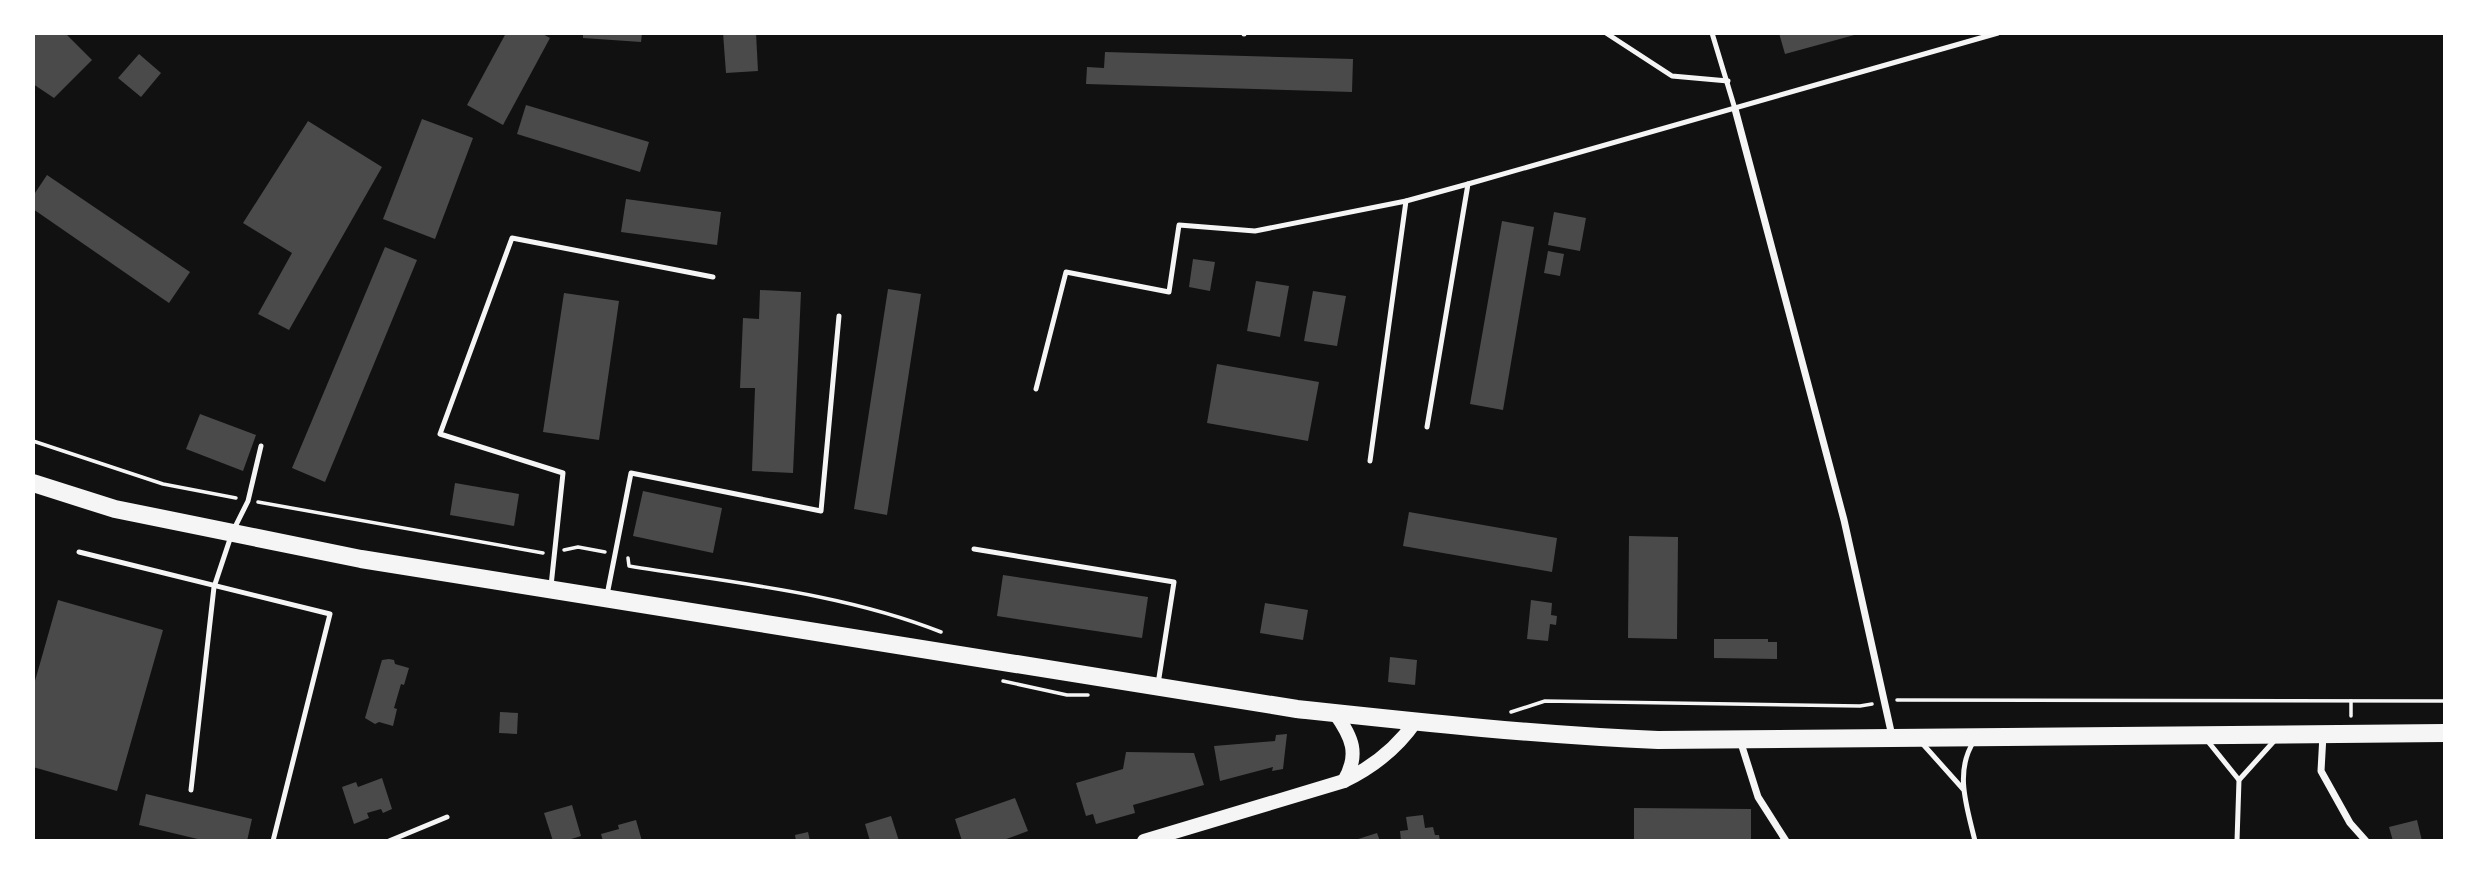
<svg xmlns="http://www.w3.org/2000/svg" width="2478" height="874" font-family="'Open Sans',sans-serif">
<rect width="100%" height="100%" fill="#111"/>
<g fill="#4a4a4a">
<path d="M 33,33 L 65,33 L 92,60 L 54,98 L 33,84 Z"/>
<path d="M 506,33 L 541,33 L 550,38 L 503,125 L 467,105 Z"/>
<path d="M 583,33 L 642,33 L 641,42 L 583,38 Z"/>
<path d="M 723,33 L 756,33 L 758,71 L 726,73 Z"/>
<path d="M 1779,33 L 1858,33 L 1858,34 L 1785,54 Z"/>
<path d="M 1105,52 L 1353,59 L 1352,92 L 1086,84 L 1087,67 L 1104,68 Z"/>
<path d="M 139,54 L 161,73 L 141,97 L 118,78 Z"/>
<path d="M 526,105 L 649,142 L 640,172 L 517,134 Z"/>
<path d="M 422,119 L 473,138 L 435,239 L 383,219 Z"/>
<path d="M 308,121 L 382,167 L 289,330 L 258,314 L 292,253 L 243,223 Z"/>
<path d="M 47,175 L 190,272 L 169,303 L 33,209 L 33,196 Z"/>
<path d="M 626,199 L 721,212 L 717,245 L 621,232 Z"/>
<path d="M 1554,212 L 1586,218 L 1580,251 L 1548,245 Z"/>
<path d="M 1502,221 L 1534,227 L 1503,410 L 1470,404 Z"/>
<path d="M 385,247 L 417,260 L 325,482 L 292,468 Z"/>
<path d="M 1548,251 L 1564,254 L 1560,276 L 1544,273 Z"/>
<path d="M 1193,259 L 1215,262 L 1210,291 L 1189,287 Z"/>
<path d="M 1256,281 L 1289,286 L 1280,337 L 1247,331 Z"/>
<path d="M 888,289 L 921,294 L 887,515 L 854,509 Z"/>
<path d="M 760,290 L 801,292 L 793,473 L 752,471 L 755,388 L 740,388 L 743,318 L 759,319 Z"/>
<path d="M 1313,291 L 1346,296 L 1337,346 L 1304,341 Z"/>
<path d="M 564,293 L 619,301 L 599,440 L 543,432 Z"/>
<path d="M 1217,364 L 1319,382 L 1308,441 L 1207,423 Z"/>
<path d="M 200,414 L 256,435 L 243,471 L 186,449 Z"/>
<path d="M 455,483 L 519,494 L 514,526 L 450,515 Z"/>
<path d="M 643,491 L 722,508 L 713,553 L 633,536 Z"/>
<path d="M 1409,512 L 1557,538 L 1552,572 L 1403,546 Z"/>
<path d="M 1629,536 L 1678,537 L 1677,639 L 1628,638 Z"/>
<path d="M 1003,575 L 1148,597 L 1142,638 L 997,616 Z"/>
<path d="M 58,600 L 163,630 L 117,791 L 33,767 L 33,688 Z"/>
<path d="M 1531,600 L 1552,603 L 1551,615 L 1557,616 L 1556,625 L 1550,624 L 1548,641 L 1527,639 Z"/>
<path d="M 1265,603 L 1308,610 L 1303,640 L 1260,633 Z"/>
<path d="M 1714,639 L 1768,639 L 1768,642 L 1777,642 L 1777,659 L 1714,658 Z"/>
<path d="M 1390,657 L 1417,660 L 1415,685 L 1388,682 Z"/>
<path d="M 389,659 L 394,660 L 395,664 L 409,668 L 404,685 L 401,684 L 394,708 L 397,709 L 393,726 L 379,722 L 375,724 L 365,718 L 382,660 Z"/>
<path d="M 500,712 L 518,713 L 517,734 L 499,733 Z"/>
<path d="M 1287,734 L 1283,769 L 1272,771 L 1273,767 L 1220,781 L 1214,746 L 1275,741 L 1276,735 Z"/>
<path d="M 1126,752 L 1194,753 L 1204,785 L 1133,805 L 1135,813 L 1096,824 L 1093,814 L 1086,816 L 1076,783 L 1123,769 Z"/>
<path d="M 382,778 L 392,809 L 383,813 L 381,809 L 367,813 L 369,818 L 354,824 L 342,787 L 356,782 L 358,787 Z"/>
<path d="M 146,794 L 252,819 L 247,841 L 206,841 L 139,825 Z"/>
<path d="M 1015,798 L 1028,831 L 1001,841 L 962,841 L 955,819 Z"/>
<path d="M 572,805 L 581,836 L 565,841 L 553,841 L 544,813 Z"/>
<path d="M 1634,808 L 1751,809 L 1751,841 L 1634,841 Z"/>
<path d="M 1423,815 L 1425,828 L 1433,827 L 1435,835 L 1439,835 L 1440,841 L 1401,841 L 1400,831 L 1408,830 L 1406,817 Z"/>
<path d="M 891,816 L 899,841 L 870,841 L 865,824 Z"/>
<path d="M 636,820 L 642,841 L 603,841 L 601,834 L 619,829 L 618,825 Z"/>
<path d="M 2417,820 L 2422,841 L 2393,841 L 2389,827 Z"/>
<path d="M 808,832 L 810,841 L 796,841 L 795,835 Z"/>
<path d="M 1377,833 L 1380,841 L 1355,841 L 1355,840 Z"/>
</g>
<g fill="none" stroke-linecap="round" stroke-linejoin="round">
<g stroke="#f5f5f5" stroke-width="3.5">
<path d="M 33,441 L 163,484 L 236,498"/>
<path d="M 258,502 L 543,553"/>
<path d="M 564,550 L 578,547 L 605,552"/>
<path d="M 628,558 L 629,566 C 733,583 843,593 941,632"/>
<path d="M 1003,681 L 1067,695 L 1088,695"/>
<path d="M 1897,700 L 2445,701"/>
<path d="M 2351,701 L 2351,716"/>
<path d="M 1511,712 L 1545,701 L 1860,706 L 1872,704"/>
</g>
<g stroke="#f5f5f5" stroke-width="5">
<path d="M 1244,33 L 1244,34"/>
<path d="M 1606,33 L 1672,76 L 1728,81"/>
<path d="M 1712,33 L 1735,109"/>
<path d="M 1036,389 L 1066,272 L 1169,292 L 1179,225 L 1255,231 L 1406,201 L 1468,184"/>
<path d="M 1427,427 L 1468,184 L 1998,33"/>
<path d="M 1370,461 L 1406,201"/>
<path d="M 974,549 L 1174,582 L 1158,684"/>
<path d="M 79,552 L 330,614 L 273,841"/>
<path d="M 551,586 L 563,473 L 440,434 L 512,238 L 713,277"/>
<path d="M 607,595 L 631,473 L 821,511 L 839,316"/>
<path d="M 2206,739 L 2239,780"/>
<path d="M 1974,741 C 1954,772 1967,807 1975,841"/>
<path d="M 1921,742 L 1963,789"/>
<path d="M 191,790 L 214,587 L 232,533 L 248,501 L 261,446"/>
<path d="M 389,841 L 447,817"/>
<path d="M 2237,841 L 2239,780 L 2275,740"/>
</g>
<g stroke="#f5f5f5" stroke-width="7">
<path d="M 1735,109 L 1844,520 L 1892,736"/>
<path d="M 2323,735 L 2321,771 L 2350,823 L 2366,841"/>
<path d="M 1740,740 L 1758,797 L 1786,841"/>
</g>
<g stroke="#f5f5f5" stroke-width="14">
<path d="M 1335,713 C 1352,737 1360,754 1344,781"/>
<path d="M 1144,841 L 1344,781 C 1373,767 1397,748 1415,722"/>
</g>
<path stroke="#f5f5f5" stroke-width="18" d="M 33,483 L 115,509 L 361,559 L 1297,709 C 1418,722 1537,735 1658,740 L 2445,733"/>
</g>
<rect width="2478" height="874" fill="none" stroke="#ffffff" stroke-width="70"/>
</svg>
